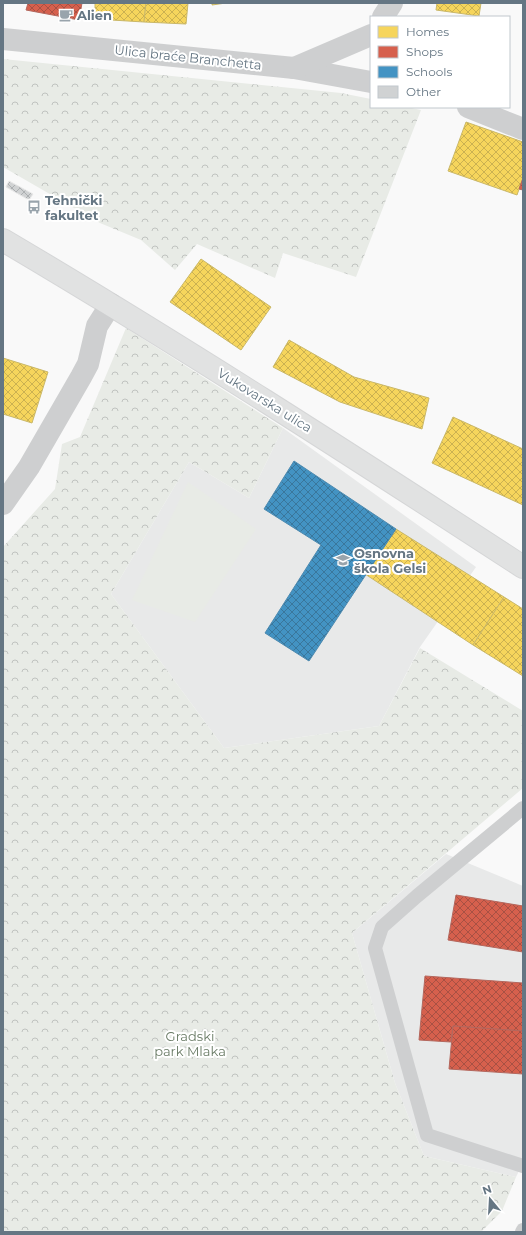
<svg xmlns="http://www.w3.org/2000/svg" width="526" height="1235" font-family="Montserrat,sans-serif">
<defs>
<pattern id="forest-crowns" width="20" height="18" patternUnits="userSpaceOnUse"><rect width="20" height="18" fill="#e8ebe6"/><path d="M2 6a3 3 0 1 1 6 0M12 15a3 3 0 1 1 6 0" fill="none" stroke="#c0c3c0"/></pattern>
<pattern id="homes-cross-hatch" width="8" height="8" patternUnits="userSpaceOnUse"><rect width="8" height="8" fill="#f6d55c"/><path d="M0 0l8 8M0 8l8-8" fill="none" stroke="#cbb151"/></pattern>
<pattern id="shops-cross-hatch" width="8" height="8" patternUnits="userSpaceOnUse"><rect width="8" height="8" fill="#d6604d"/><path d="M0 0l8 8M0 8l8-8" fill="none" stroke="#a85144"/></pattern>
<pattern id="schools-cross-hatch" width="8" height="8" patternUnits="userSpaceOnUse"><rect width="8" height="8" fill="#4393c3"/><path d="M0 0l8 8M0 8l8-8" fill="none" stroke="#3a779c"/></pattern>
<pattern id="building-cross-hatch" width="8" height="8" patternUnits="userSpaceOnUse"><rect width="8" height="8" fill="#d0d2d3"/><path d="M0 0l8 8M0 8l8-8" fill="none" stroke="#acafb1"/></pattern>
</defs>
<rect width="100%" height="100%" fill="#f9f9f9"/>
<g fill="#e8e9e9">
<path d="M 283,428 L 476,567 L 420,647 L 379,726 L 224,748 L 111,594 L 189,462 L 249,498 Z"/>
<path d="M 446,854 L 523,886 L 523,1163 L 516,1177 L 424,1156 L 395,1083 L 352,933 Z"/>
</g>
<g fill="url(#forest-crowns)">
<path d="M 3,59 L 341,93 L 371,99 L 371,107 L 407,107 L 421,110 L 356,277 L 283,253 L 275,278 L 197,244 L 175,270 L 141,240 L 100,223 L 3,167 Z"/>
<path d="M 126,328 L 283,428 L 249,498 L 189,462 L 111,594 L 224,748 L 379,726 L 420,648 L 523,711 L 523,788 L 352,933 L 395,1083 L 424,1156 L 516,1177 L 502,1211 L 481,1232 L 3,1232 L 3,547 L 55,489 L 62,444 L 80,437 Z"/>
</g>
<path fill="#e8ebe6" d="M 188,482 L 256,529 L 195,622 L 132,600 Z"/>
<g fill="url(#homes-cross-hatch)" stroke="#cab868">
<path d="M 95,3 L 146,3 L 144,22 L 95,19 Z"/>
<path d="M 146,3 L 188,3 L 186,24 L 144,22 Z"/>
<path d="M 212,3 L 226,3 L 212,5 Z"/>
<path d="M 437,3 L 481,3 L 479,16 L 436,10 Z"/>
<path d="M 466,122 L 523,142 L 523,178 L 517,195 L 448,171 Z"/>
<path d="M 201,259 L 271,307 L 241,350 L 170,302 Z"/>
<path d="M 289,340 L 354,377 L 429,398 L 422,429 L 340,402 L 273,367 Z"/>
<path d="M 3,358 L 48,372 L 32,423 L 3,414 Z"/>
<path d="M 453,417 L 523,449 L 523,505 L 432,463 Z"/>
<path d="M 396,529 L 504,597 L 473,645 L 365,574 Z"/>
<path d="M 504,597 L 523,609 L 523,676 L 473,645 Z"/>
</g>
<g fill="url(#shops-cross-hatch)" stroke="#b4675d">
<path d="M 28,3 L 82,3 L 79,20 L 26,10 Z"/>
<path d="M 523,178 L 523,190 L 519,189 Z"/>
<path d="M 456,895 L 523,906 L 523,952 L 448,940 Z"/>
<path d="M 425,976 L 523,983 L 523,1031 L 453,1026 L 451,1042 L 419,1040 Z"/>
<path d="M 453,1026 L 523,1031 L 523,1074 L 449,1069 Z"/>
</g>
<path fill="url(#schools-cross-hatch)" stroke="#4d8ab0" d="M 294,461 L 396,529 L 309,661 L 265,633 L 321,545 L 264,509 Z"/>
<path fill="url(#building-cross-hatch)" stroke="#e8e8e8" d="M 9,181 L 33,194 L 29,200 L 6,187 Z"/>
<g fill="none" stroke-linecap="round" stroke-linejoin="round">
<g stroke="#d5d6d7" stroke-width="24">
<path id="secondary" d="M 3,240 C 179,344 351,455 523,567"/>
</g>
<g stroke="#cecfd0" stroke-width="14">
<path d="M 523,808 L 417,896 L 382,927 L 375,948 L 427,1135 L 523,1166"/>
<path d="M 522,1232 L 523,1230"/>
</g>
<g stroke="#cecfd0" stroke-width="22">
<path d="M 383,17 L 392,3"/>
<path d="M 3,39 L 294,68 L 371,82"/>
<path d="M 294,68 L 371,35"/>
<path d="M 468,107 L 523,129"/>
<path d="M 3,504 L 29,467 L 81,377 L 88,364 L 97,326 L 111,304"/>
</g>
<use href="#secondary" stroke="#e1e2e2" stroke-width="22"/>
</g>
<defs>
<g id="cafe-bare" transform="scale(1.08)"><path d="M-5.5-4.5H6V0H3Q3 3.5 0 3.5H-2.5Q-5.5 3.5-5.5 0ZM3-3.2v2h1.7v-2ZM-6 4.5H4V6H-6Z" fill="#99a4ac" stroke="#fff" stroke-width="2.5" paint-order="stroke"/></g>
<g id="bus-bare" transform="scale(1.08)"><path d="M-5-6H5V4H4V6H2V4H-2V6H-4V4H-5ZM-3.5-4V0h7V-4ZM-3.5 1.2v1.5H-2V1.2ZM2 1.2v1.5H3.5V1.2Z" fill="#99a4ac" stroke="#fff" stroke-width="2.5" paint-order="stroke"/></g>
<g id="school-bare" transform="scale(1.08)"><path d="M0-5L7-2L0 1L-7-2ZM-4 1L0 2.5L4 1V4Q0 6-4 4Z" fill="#99a4ac" stroke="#fff" stroke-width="2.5" paint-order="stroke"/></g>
</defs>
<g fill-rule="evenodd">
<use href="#cafe-bare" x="66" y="15"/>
<use href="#bus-bare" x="34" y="207"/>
<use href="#school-bare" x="343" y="560"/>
</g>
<g text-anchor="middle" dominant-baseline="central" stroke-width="4" stroke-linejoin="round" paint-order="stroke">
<g font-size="13" font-weight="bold" fill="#657683" stroke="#fff" text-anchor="start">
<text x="77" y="15">Alien</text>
<text x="45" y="200">Tehnički<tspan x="45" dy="15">fakultet</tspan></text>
<text x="354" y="553">Osnovna<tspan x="354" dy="15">škola Gelsi</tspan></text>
</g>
<g font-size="13" fill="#657683" stroke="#fff">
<text transform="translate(188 57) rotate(6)">Ulica braće Branchetta</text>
<text transform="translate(265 400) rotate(32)">Vukovarska ulica</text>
</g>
<g font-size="13" fill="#687a64" stroke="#fff">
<text x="190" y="1036">Gradski<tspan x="190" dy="15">park Mlaka</tspan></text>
</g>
</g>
<rect width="526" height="1235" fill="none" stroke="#657683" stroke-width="8"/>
<rect x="370" y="16" width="140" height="92" fill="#ffffff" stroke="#c1c8cd"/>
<rect x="378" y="26" width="20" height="12" fill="#f6d55c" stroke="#c1c8cd"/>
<text x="406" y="36" font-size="12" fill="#657683">Homes</text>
<rect x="378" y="46" width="20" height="12" fill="#d6604d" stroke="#c1c8cd"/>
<text x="406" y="56" font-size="12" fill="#657683">Shops</text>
<rect x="378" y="66" width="20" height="12" fill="#4393c3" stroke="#c1c8cd"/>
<text x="406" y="76" font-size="12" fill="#657683">Schools</text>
<rect x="378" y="86" width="20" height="12" fill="#d0d2d3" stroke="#c1c8cd"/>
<text x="406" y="96" font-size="12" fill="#657683">Other</text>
<g transform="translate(490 1199) rotate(342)" stroke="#ffffff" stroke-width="3" paint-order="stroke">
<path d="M0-3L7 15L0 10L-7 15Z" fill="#657683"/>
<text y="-6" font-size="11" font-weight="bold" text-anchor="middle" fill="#657683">N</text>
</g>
</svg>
